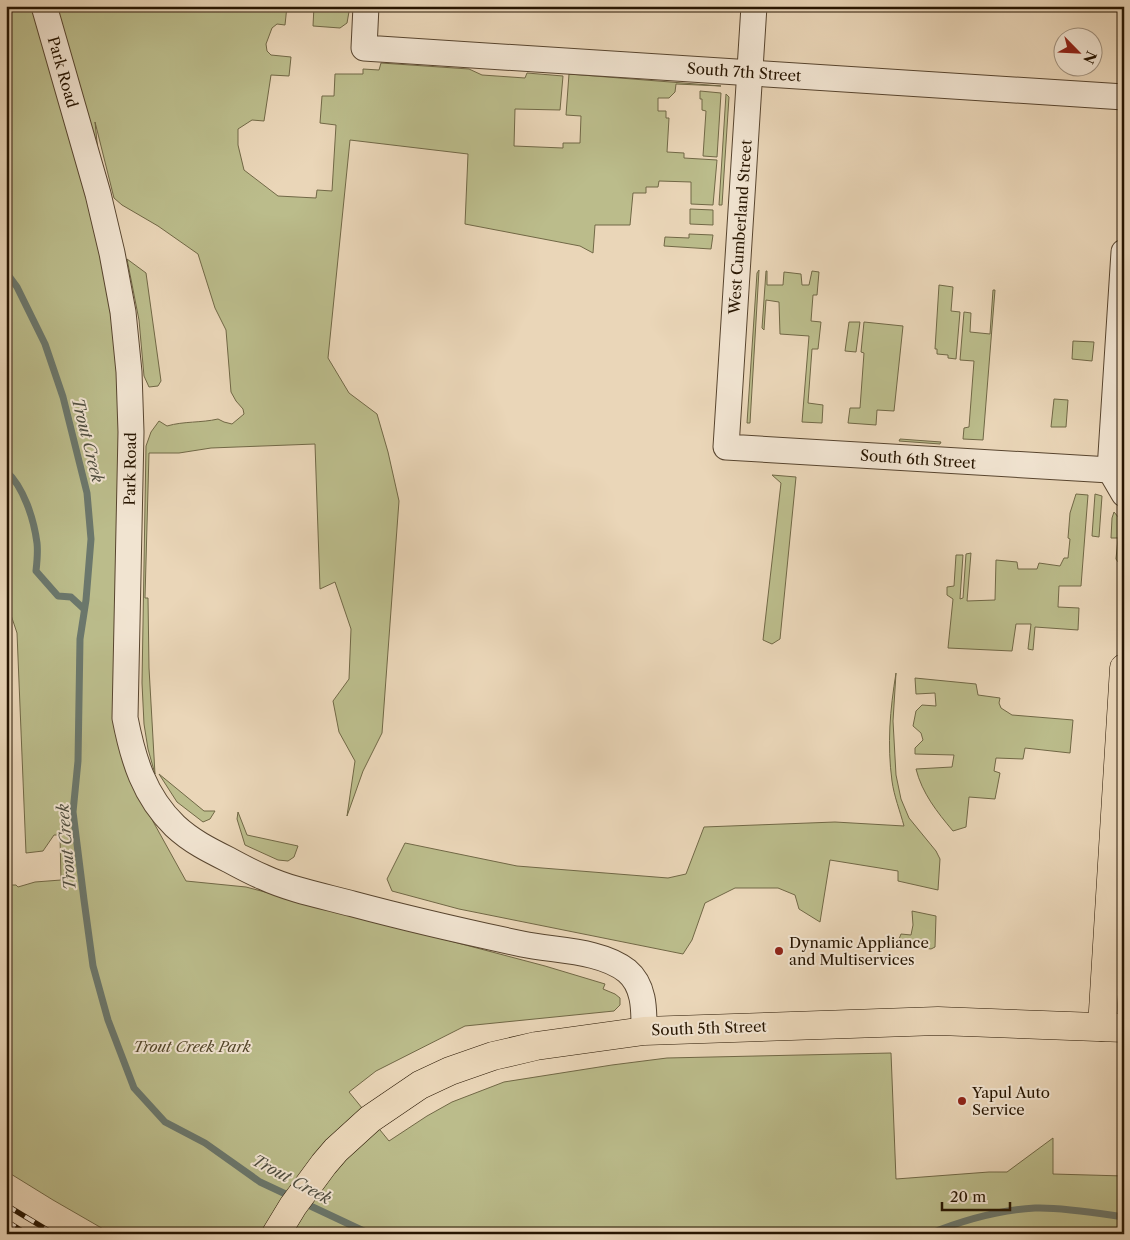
<svg xmlns="http://www.w3.org/2000/svg" width="1130" height="1240" font-family="'Libre Caslon Text',serif">
<rect width="100%" height="100%" fill="#ead6b8"/>
<filter id="stains"><feTurbulence type="fractalNoise" baseFrequency=".004" numOctaves="4"/><feColorMatrix values="0 0 0 0 .2 0 0 0 0 .09 0 0 0 0 .02 0 0 0 .5 -.17"/></filter>
<radialGradient id="worn" r=".72"><stop offset=".6" stop-color="#630" stop-opacity="0"/><stop offset="1" stop-color="#630" stop-opacity=".3"/></radialGradient>
<g fill="#bbbc8b" stroke="#716846">
<path d="M 6,6 L 287,6 L 285,25 L 277,24 L 272,28 L 266,44 L 267,51 L 271,55 L 291,57 L 289,76 L 271,75 L 264,121 L 252,120 L 238,129 L 238,145 L 244,170 L 278,196 L 316,198 L 317,190 L 332,191 L 336,125 L 320,123 L 322,96 L 334,96 L 335,74 L 363,74 L 363,69 L 379,70 L 381,63 L 469,69 L 482,75 L 525,78 L 527,73 L 563,76 L 560,110 L 515,109 L 514,146 L 563,148 L 563,143 L 580,143 L 581,116 L 566,115 L 569,74 L 721,86 L 676,84 L 675,92 L 669,98 L 658,98 L 658,111 L 666,111 L 666,118 L 669,118 L 667,152 L 684,153 L 684,158 L 717,160 L 713,205 L 691,204 L 691,182 L 659,181 L 658,187 L 646,187 L 646,193 L 633,193 L 630,225 L 595,225 L 593,253 L 580,246 L 465,224 L 468,154 L 350,140 L 328,358 L 349,393 L 377,414 L 388,452 L 399,501 L 382,733 L 363,771 L 347,816 L 355,761 L 339,732 L 333,701 L 349,679 L 351,629 L 335,582 L 320,589 L 315,444 L 211,448 L 179,453 L 149,453 L 145,598 L 148,598 L 149,668 L 155,774 L 148,749 L 144,724 L 142,683 L 146,446 L 151,432 L 159,421 L 167,426 C 184,421 201,423 218,419 L 224,422 L 232,424 L 244,414 L 243,409 L 236,401 L 231,392 L 226,330 L 215,308 L 198,254 L 158,226 L 122,205 L 114,198 L 95,122 L 122,391 L 129,778 L 186,881 L 246,887 L 545,966 L 605,984 L 603,989 L 615,994 L 620,998 L 620,1005 L 614,1011 L 465,1026 L 376,1071 L 349,1092 L 389,1141 L 427,1116 L 452,1102 L 504,1082 L 612,1065 L 667,1058 L 891,1053 L 896,1179 L 989,1172 L 1007,1172 L 1053,1138 L 1053,1174 L 1124,1176 L 1124,1234 L 112,1234 L 53,1200 L 6,1171 L 6,885 L 16,885 L 18,887 L 35,882 L 61,880 L 60,835 L 54,835 L 43,851 L 26,853 L 17,633 L 6,600 Z"/>
<path d="M 314,6 L 350,6 L 347,23 L 340,28 L 313,26 Z"/>
<path d="M 700,91 L 721,93 L 717,157 L 703,156 L 706,111 L 702,110 L 702,99 L 700,99 Z"/>
<path d="M 726,94 L 729,97 L 722,205 L 719,205 Z"/>
<path d="M 690,209 L 713,210 L 713,225 L 690,224 Z"/>
<path d="M 689,234 L 713,235 L 711,249 L 664,246 L 665,237 L 689,238 Z"/>
<path d="M 127,259 L 146,273 L 161,381 L 158,386 L 149,387 L 144,376 L 139,320 Z"/>
<path d="M 759,270 L 750,423 L 747,423 L 757,273 Z"/>
<path d="M 766,271 L 767,271 L 767,285 L 783,285 L 784,272 L 801,274 L 802,285 L 809,285 L 812,271 L 819,272 L 817,295 L 813,295 L 811,321 L 821,322 L 818,349 L 812,349 L 808,403 L 823,405 L 822,423 L 802,422 L 809,336 L 780,334 L 779,302 L 766,300 L 764,330 L 762,328 Z"/>
<path d="M 939,285 L 953,287 L 951,311 L 960,312 L 956,359 L 948,358 L 948,355 L 937,354 L 937,349 L 935,349 Z"/>
<path d="M 993,290 L 995,290 L 983,440 L 963,439 L 964,428 L 969,427 L 974,361 L 960,360 L 964,312 L 971,313 L 970,332 L 990,334 Z"/>
<path d="M 849,322 L 860,322 L 856,352 L 845,351 Z"/>
<path d="M 864,322 L 903,326 L 894,411 L 877,410 L 876,425 L 848,423 L 850,408 L 860,408 L 864,353 L 861,352 Z"/>
<path d="M 1073,341 L 1094,342 L 1092,361 L 1072,359 Z"/>
<path d="M 1054,399 L 1068,400 L 1066,427 L 1051,427 Z"/>
<path d="M 900,439 L 941,442 L 940,444 L 899,441 Z"/>
<path d="M 772,475 L 796,477 L 780,639 L 772,644 L 763,640 L 781,483 Z"/>
<path d="M 1076,494 L 1088,495 L 1081,586 L 1059,586 L 1058,607 L 1079,608 L 1078,630 L 1035,627 L 1033,650 L 1028,649 L 1031,624 L 1016,624 L 1012,651 L 948,648 L 953,599 L 947,595 L 947,587 L 954,586 L 956,555 L 963,555 L 960,599 L 963,598 L 966,554 L 971,553 L 967,601 L 995,600 L 996,560 L 1017,562 L 1018,569 L 1037,569 L 1039,563 L 1060,566 L 1064,558 L 1068,558 L 1070,539 L 1068,538 L 1070,513 Z"/>
<path d="M 1095,494 L 1102,496 L 1099,537 L 1092,536 Z"/>
<path d="M 1114,512 L 1124,524 L 1124,562 L 1118,562 L 1116,559 L 1118,538 L 1111,538 L 1112,518 Z"/>
<path d="M 896,673 L 893,721 L 896,775 L 901,799 L 909,818 L 936,851 L 940,859 L 938,890 L 898,881 L 898,871 L 830,860 L 820,922 L 799,909 L 795,895 L 778,888 L 735,888 L 705,903 L 692,940 L 683,954 L 459,909 L 392,891 L 387,879 L 405,843 L 517,866 L 668,878 L 686,874 L 704,827 L 835,822 L 904,826 C 900,811 894,796 892,781 C 887,744 890,710 896,673 Z"/>
<path d="M 915,678 L 976,684 L 978,695 L 1000,698 L 999,703 L 1001,708 L 1012,715 L 1073,720 L 1070,753 L 1025,748 L 1023,759 L 996,758 L 994,771 L 1000,773 L 995,799 L 969,797 L 966,827 L 953,831 C 937,812 922,793 916,769 L 952,767 L 954,755 L 915,754 L 915,748 L 923,740 L 921,733 L 913,726 L 916,711 L 922,705 L 936,706 L 935,693 L 916,694 Z"/>
<path d="M 159,774 L 204,811 L 215,811 L 210,819 L 203,822 L 177,802 Z"/>
<path d="M 238,812 L 247,835 L 298,846 L 294,857 L 288,861 L 278,860 L 245,845 L 237,819 Z"/>
<path d="M 912,911 L 936,916 L 935,947 L 931,949 L 911,946 L 910,941 L 899,939 L 901,934 L 911,935 L 913,925 Z"/>
</g>
<g fill="none" stroke-linecap="round" stroke-linejoin="round">
<g stroke="#6b776c" stroke-width="7">
<path d="M 6,272 L 17,287 L 45,344 L 63,397 L 87,493 L 91,539 L 86,600 L 80,639 L 78,761 L 73,812 L 84,900 L 93,966 L 108,1020 L 134,1088 L 165,1122 L 205,1143 L 260,1182 L 292,1197"/>
<path d="M 6,471 C 24,487 34,520 37,543 C 38,552 37,562 36,571 L 58,596 L 71,597 L 84,609"/>
<path d="M 302,1202 L 370,1234"/>
<path d="M 929,1234 C 961,1221 1000,1210 1035,1208 C 1062,1207 1097,1213 1124,1217"/>
</g>
<g stroke="#58452f" stroke-width="27">
<g id="minor">
<path d="M 44,6 L 98,194 L 112,253 L 123,312 L 129,372 L 131,432 L 125,718 C 133,759 144,796 175,826 C 191,841 209,850 229,860 C 240,866 251,872 263,877 C 291,890 323,896 353,904 C 409,919 466,932 522,944 C 555,951 601,950 627,971 C 645,986 644,1011 644,1031"/>
<path d="M 366,6 L 364,48 L 1124,97"/>
<path d="M 754,6 L 726,447 L 1110,470"/>
<path d="M 1124,252 L 1110,470 L 1124,494"/>
</g>
</g>
<g stroke="#271501" stroke-width="29">
<g id="primary">
<path d="M 1102,1027 L 1124,668"/>
<path d="M 276,1234 L 293,1206 L 324,1164 L 336,1150 L 370,1119 L 420,1085 L 450,1071 L 493,1056 L 536,1046 L 644,1031 L 938,1021 L 1124,1028"/>
</g>
</g>
<use href="#minor" stroke="#f1e4d1" stroke-width="25"/>
<use href="#primary" stroke="#ead6b8" stroke-width="28"/>
<g stroke="#271501" stroke-width="5.5">
<g id="rail">
<path d="M 6,1205 L 54,1234"/>
<path d="M 6,1221 L 27,1234"/>
</g>
</g>
<use href="#rail" stroke="#f1e4d1" stroke-width="4" stroke-dasharray="11" stroke-linecap="butt"/>
</g>
<g fill="#8f2418" stroke="#f1e4d1" stroke-width="2">
<circle cx="779" cy="951" r="5"/>
<circle cx="962" cy="1101" r="5"/>
</g>
<g text-anchor="middle" dominant-baseline="central" stroke-width="4" stroke-linejoin="round" paint-order="stroke">
<g font-size="15" fill="#271501" stroke="#f1e4d1">
<text transform="translate(63 72) rotate(74)">Park Road</text>
<text transform="translate(744 72) rotate(4)">South 7th Street</text>
<text transform="translate(740 227) rotate(-86)">West Cumberland Street</text>
<text transform="translate(918 459) rotate(4)">South 6th Street</text>
<text transform="translate(130 469) rotate(-89)">Park Road</text>
<text transform="translate(709 1028) rotate(-2)">South 5th Street</text>
</g>
<g font-size="15" fill="#271501" stroke="#f1e4d1" text-anchor="start">
<text x="789" y="942">Dynamic Appliance<tspan x="789" dy="17">and Multiservices</tspan></text>
<text x="972" y="1092">Yapul Auto<tspan x="972" dy="17">Service</tspan></text>
</g>
<g font-size="15" font-style="italic" fill="#53472a" stroke="#f1e4d1">
<text x="192" y="1046">Trout Creek Park</text>
</g>
<g font-size="16" font-style="italic" fill="#4f4e40" stroke="#f1e4d1">
<text transform="translate(88 440) rotate(76)">Trout Creek</text>
<text transform="translate(66 847) rotate(-95)">Trout Creek</text>
<text transform="translate(292 1179) rotate(28)">Trout Creek</text>
</g>
</g>
<rect width="1130" height="1240" fill="none" stroke="#ead6b8" stroke-width="25"/>
<rect x="8" y="8" width="1115" height="1225" fill="none" stroke="#271501" stroke-width="2.5"/>
<rect x="12" y="12" width="1105" height="1215" fill="none" stroke="#271501"/>
<g transform="translate(1078 52) rotate(114)"><circle r="24" fill="#f1e4d1" stroke="#a0917e"/>
<path d="M0-4L9 19L0 12L-9 19Z" fill="#8f2418"/>
<text y="-8" font-size="14" font-weight="bold" text-anchor="middle" fill="#271501">N</text>
</g>
<path d="M942 1202v8h68v-8" fill="none" stroke="#271501" stroke-width="2.5"/>
<text x="950" y="1202" font-size="15" fill="#271501" stroke="#f1e4d1" stroke-width="4" paint-order="stroke">20 m</text>
<rect width="100%" height="100%" filter="url(#stains)"/>
<rect width="100%" height="100%" fill="url(#worn)"/>
</svg>
